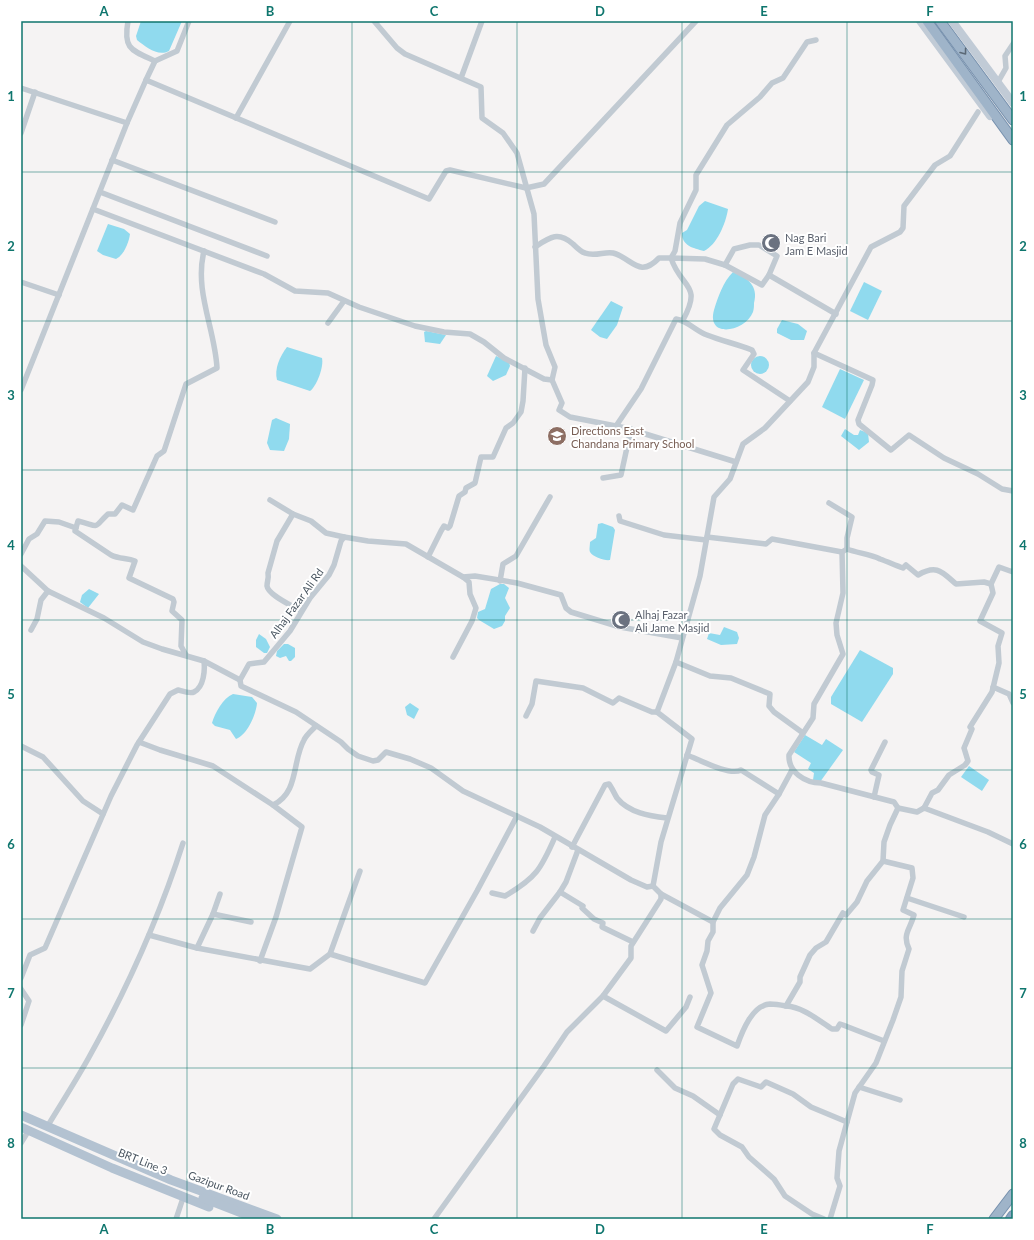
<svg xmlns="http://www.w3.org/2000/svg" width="1034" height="1240" font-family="Lato,sans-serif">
<rect width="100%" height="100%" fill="#f5f3f3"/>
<g fill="#90daee">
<path d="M 141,21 L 182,21 L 169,51 C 158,57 146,47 137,40 L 136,36 Z"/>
<path d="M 705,201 L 728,209 C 726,223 717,245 704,251 C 693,248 682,246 682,233 L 687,230 L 699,206 Z"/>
<path d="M 108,224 L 124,229 L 130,234 C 129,242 124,255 116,259 L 103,255 L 97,251 Z"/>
<path d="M 733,272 C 747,277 759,286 754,303 C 754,305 754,309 753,312 C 745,332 706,339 714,310 C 718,297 723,282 733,272 Z"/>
<path d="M 864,282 L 882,291 L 868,320 L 850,311 Z"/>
<path d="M 611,301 L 623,307 L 617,325 L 607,339 L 600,337 L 591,330 Z"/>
<path d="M 782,320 L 798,324 L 807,331 L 804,340 L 791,340 L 777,333 L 777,329 Z"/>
<path d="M 426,331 L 446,335 L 440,344 L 425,342 L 424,332 Z"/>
<path d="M 287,347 L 322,358 C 324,366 317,386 310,391 L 277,380 C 274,369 280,356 287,347 Z"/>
<path d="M 496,356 L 509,362 L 510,366 L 506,375 L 493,381 L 487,376 Z"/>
<circle cx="760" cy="365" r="9"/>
<path d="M 840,369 L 864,380 L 845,419 L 822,407 Z"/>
<path d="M 276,418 L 290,424 L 289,439 L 284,451 L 270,450 L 267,443 L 272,420 Z"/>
<path d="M 845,429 L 854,435 L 858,435 L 860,430 L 868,433 L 869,442 L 859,450 L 841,436 Z"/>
<path d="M 602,523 L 613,527 L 615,530 L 610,560 C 605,561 593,557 590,552 C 589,550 590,545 590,542 L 596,538 L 598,524 Z"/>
<path d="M 500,584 L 504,584 L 509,588 L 505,598 L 510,608 L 505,616 L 505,621 L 502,626 L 494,629 L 479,620 L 477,618 L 478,612 L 485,609 L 491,589 Z"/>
<path d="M 89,589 L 99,594 L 88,608 L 80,602 L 82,595 Z"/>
<path d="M 724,627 L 737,632 L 739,638 L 737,644 L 721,645 L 707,639 L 709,633 L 720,635 Z"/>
<path d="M 259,634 L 266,639 L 270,647 L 267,653 L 264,653 L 256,647 L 256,640 Z"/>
<path d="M 284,644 L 288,644 L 295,648 L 295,657 L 291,661 L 289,661 L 286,656 L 280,658 L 276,656 L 277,651 Z"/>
<path d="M 860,650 L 893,668 L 893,674 L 862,722 L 831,704 L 831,697 Z"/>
<path d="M 233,694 L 252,697 L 257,703 C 256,715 247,735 236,739 L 230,730 L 215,726 L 212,723 C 215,713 223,698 233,694 Z"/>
<path d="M 410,703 L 419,709 L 414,719 L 407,715 L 405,707 Z"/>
<path d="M 805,735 L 822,745 L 826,739 L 843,750 L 820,782 L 813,780 L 814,773 L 808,769 L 811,763 L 794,752 Z"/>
<path d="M 969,766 L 989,780 L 982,791 L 961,777 Z"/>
</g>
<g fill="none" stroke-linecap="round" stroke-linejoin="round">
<g stroke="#7690ad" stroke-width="11">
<g id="trunk">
<path d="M 927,21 L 1013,140"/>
<path d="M 940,21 L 1013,120"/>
<path d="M 994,1219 L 1013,1194"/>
</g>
</g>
<g stroke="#7690ad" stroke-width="12">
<path id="motorway" d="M 1011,1219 L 1013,1216"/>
</g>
<g stroke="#c1cad2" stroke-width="5.5">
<path d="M 128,21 C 123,49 131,50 155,61 L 146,80"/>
<path d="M 374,21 L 397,48 L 405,54 L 481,87 L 482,118 L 503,133 L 517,153 L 534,214 L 538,299 L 546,345 L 555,367 L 552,380 L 562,403 L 559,410 L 570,417 L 626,428 L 736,462"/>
<path d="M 155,61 L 177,51 L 189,21"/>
<path d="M 461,78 L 482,21"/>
<path d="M 998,82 L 1006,68 L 1005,56 L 1013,44"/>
<path d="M 21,88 L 127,123 L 146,80 L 429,199 L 446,171 L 450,170 L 526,188 L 544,184 L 696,21"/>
<path d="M 236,118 L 290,21"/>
<path d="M 21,133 L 35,92"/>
<path d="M 112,160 L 275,222"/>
<path d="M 100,192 L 267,256"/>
<path d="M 93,209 L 264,274 L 295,291 L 328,293 L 359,307 L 415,326 L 444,332 L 470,334 L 484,342 L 504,358 L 544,379 L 552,380"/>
<path d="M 535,247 C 550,237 558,231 573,244 C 577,248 581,252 585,253 C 595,257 605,251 613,253 C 632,258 639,279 659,258 L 671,258 L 675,251 L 680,223 L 696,190 L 696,175 L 727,125 L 760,97 L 772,83 L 783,78 L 807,42 L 816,40"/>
<path d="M 725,265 L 734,249 L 750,245 L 759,245 L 777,256 L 769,275"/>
<path d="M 21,282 L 59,295"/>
<path d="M 683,320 C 703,283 681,289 671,258 L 705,259 L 725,265 L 762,285 L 769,275 L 836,314"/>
<path d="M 328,323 L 344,301"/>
<path d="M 814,353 L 873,380 L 872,385 L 858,420 L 859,424 L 891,450 L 909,435 L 944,458 L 978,474 L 1002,489 L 1013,491"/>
<path d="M 21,390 L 127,123"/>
<path d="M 616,426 L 641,389 L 676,319 C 688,321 696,331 707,335 C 722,341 737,344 752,350 L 754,354 L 743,370 L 790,401"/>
<path d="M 603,478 L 621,475 L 631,429"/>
<path d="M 270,500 L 293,514 L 311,521 L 326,533 L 344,537"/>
<path d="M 829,503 L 852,517 L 847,538 L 847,549"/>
<path d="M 293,514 L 277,541 L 268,573 C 269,579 267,581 267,586 C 268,595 293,606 301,611"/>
<path d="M 619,516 L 620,521 L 664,535 L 706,540"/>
<path d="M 707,537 L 766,544 L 772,539 L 842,552 L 847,549 C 857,553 870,554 880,559 C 888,562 895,565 903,568 L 906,565 L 918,575 C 937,564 942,572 956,584 L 984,582 L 991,584"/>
<path d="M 842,552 L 843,593 L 836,623 L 837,635 L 843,654 L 814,704 L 813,718 L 789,755 C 788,772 805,783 821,783 L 894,802 L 898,808 L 917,812 L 924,808 L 988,832 L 1013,844"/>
<path d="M 21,554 L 29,539 L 37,534 L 45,521 L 59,522 L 76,528"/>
<path d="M 428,557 L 441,531 L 444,526 L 448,528 L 450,526 L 459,496 L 465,492 L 466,488 L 475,483 L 481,457 L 493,457 L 506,428 L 513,423 L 521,412 L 523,401 L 525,368"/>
<path d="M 21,566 L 48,591 L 104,618 L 143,642 L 162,649 L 204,661 L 240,680 L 249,664 L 264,662 L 290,631 L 310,598 L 329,575 L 334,565 L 341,541 L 344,537 L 368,541 L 406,544 L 463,577 L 475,576 L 517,583 L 561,595 L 566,608 L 571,612 L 620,627 L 682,638"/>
<path d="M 500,581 L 503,564 L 516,556 L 550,497"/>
<path d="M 31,630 L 37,619 L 41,600 L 48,591"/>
<path d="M 186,655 L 181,646 L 182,620 L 172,611 L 174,602 L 173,599 L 129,578 L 135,561 C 127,558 119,559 111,555 L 75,531 L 78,521 C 102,527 92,529 108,514 L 115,514 L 122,505 L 133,510 L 157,456 L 164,451 L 186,384 L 217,368 C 215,329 194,291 204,251"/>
<path d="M 453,657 L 472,621 L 476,608 L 470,594 L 469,582 L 463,577"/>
<path d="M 240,680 L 241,686 L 296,712 L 341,742 L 348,749 L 358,756 L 373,761 L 378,760 L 386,752 L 410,759 L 431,768 L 463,791 L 540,827 L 631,880 L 647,887 L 653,886"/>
<path d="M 993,687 L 1009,694 L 1013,703"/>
<path d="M 526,716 L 532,704 L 536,681 L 583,688 L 613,703 L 619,698 L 652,712 L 657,712"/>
<path d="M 803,733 L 774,712 L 769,706 L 770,694 L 731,678 L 710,676 L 676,662 L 700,576 L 714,497 L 730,479 L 743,444 L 765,428 L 808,382 L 814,367 L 814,353 L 871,247 L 900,232 L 903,228 L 904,206 L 935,165 L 950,156 L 978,112"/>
<path d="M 139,742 L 160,750 L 213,766 L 273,805 C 299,793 292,761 304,740 C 306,735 312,730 316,726"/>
<path d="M 21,746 L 43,757 L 83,801 L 103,814"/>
<path d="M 687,755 C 700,760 729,776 741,770 L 779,794 L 792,770"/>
<path d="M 779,794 L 765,815 L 754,857 L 747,875 L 720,908 L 713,922 L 713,932 L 708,941 L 707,951 L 702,965 L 711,993 L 697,1027 L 737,1046 C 742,1032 752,1005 770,1004 C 775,1004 781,1005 786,1006 L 800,982 L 800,977 L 810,955 L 816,948 L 826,942 L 843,913 L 846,915 L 857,902 L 867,881 L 883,861 L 884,842 L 890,825 L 898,808"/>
<path d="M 874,797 L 879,775 L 872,772 L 871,770 L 885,742"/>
<path d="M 924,808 L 932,793 L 938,790 L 949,775 L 965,765 L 968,761 L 964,748 L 972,729 L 970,727 L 992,692 L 999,663 L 998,646 L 1002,633 L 980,621 L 993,593 L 991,584 L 999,567 L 1013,572"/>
<path d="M 572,847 L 605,785 L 609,784 C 612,788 614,793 617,798 C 629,813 650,816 667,818"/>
<path d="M 560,892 L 566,882 L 578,850"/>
<path d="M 492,893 L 505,896 C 536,878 541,869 555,837"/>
<path d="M 661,894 L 713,922"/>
<path d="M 907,898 L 964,917"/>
<path d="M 213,914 L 251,922"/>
<path d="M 533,931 L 540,918 L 560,892 L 583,906 L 582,908 L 594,919 L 603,923 L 602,927 L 633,942"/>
<path d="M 149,935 L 197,948 L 310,969 L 330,954 L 360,871"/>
<path d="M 197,948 L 213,914 L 220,894"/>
<path d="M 330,954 L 425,983 L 477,891 L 517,816"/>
<path d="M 260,961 L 276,917 L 302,827 L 273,805"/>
<path d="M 21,978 L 30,955 L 45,948 L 111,796 L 137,745 L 170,694 L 178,690 C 182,691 190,694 194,692 C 204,687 205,670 204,661"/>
<path d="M 21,989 L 29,1001 L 21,1025"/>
<path d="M 603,996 L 666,1031 L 686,1007 L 690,997"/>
<path d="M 786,1006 C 803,1007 818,1020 832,1029 L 837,1029 L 840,1024 L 843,1025 L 884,1041"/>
<path d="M 657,1070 L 675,1088 L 693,1096 L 720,1115"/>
<path d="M 859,1087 L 900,1100"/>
<path d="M 47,1127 C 61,1104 75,1082 88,1059 C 126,991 159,918 183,843"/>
<path d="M 21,1143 L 29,1130"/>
<path d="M 176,1219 L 183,1198"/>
<path d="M 434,1219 L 544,1066 L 567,1032 L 603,996 L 631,958 L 631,946 L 661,899 L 661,894 L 653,886 L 661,842 L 692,739 L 657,712 L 676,662"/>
<path d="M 824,1219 L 812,1214 L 785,1196 L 774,1179 L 749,1157 L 742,1147 L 720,1135 L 714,1129 L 733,1084 L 738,1079 L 761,1087 L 766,1082 L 793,1094 L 811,1107 L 847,1122"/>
<path d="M 830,1219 L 840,1186 L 837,1178 L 839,1151 L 855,1093 L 876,1063 L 893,1020 L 901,997 L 902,971 L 909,949 C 902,934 910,930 914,915 L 903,910 L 913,878 L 912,868 L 883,861"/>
</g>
<g stroke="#c1cbd6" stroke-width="8">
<path d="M 920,21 L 990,116"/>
<path d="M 952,21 L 1013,103"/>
</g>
<g stroke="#b3c2d1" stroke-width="9">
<path d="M 21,1115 L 171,1180 L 277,1219"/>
<path d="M 21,1127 L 112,1168 L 209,1207"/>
<path d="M 203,1198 L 257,1219"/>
</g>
<use href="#trunk" stroke="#9fb4c9" stroke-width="9"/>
<use href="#motorway" stroke="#8ba5c1" stroke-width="10"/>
</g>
<defs><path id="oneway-chevron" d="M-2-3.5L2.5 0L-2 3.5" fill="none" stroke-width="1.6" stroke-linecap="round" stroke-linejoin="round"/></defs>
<use stroke="#5b6976" href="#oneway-chevron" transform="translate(964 52) rotate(53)"/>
<path fill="none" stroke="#0f766e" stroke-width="1" stroke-opacity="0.55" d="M 187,21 L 187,1219M 352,21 L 352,1219M 517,21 L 517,1219M 682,21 L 682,1219M 847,21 L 847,1219M 21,172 L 1013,172M 21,321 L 1013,321M 21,470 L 1013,470M 21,620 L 1013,620M 21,770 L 1013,770M 21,919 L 1013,919M 21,1068 L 1013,1068"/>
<defs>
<g id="mosque-disc" transform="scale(1)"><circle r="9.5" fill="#6b7280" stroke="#fff"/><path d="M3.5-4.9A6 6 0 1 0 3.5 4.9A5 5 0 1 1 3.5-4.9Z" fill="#fff"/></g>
<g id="school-disc" transform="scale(1)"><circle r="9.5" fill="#8d6e63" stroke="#fff"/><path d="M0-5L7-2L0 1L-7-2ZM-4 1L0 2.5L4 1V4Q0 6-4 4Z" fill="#fff"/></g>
</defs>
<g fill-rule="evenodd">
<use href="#mosque-disc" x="771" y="243"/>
<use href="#school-disc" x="557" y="436"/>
<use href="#mosque-disc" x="621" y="620"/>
</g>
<g text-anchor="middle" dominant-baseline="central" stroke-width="4" stroke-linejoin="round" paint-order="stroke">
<g font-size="11" fill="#5b616d" stroke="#fff" text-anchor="start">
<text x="785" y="237">Nag Bari<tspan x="785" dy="13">Jam E Masjid</tspan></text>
<text x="635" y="614">Alhaj Fazar<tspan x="635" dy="13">Ali Jame Masjid</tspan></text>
</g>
<g font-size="11" fill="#785e54" stroke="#fff" text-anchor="start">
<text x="571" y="430">Directions East<tspan x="571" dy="13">Chandana Primary School</tspan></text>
</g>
<g font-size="11" fill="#4a5661" stroke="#fff">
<text transform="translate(296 603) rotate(-54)">Alhaj Fazar Ali Rd</text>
<text transform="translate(143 1161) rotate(22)">BRT Line 3</text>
<text transform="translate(219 1185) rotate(20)">Gazipur Road</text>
</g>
</g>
<rect width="1034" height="1240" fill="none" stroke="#ffffff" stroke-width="44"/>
<rect x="22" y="22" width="990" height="1196" fill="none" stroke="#0f766e" stroke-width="1.5"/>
<g font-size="13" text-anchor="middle" font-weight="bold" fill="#0f766e">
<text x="104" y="16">A</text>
<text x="270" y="16">B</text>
<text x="434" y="16">C</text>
<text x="600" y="16">D</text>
<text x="764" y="16">E</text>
<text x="930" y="16">F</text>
<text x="11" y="101">1</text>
<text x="1023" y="101">1</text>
<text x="11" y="251">2</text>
<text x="1023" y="251">2</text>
<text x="11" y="400">3</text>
<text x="1023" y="400">3</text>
<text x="11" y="550">4</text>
<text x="1023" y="550">4</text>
<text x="11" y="699">5</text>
<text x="1023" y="699">5</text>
<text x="11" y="849">6</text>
<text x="1023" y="849">6</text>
<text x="11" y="998">7</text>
<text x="1023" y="998">7</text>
<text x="11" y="1148">8</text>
<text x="1023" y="1148">8</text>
<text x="104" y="1234">A</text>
<text x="270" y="1234">B</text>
<text x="434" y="1234">C</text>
<text x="600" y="1234">D</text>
<text x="764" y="1234">E</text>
<text x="930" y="1234">F</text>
</g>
</svg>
